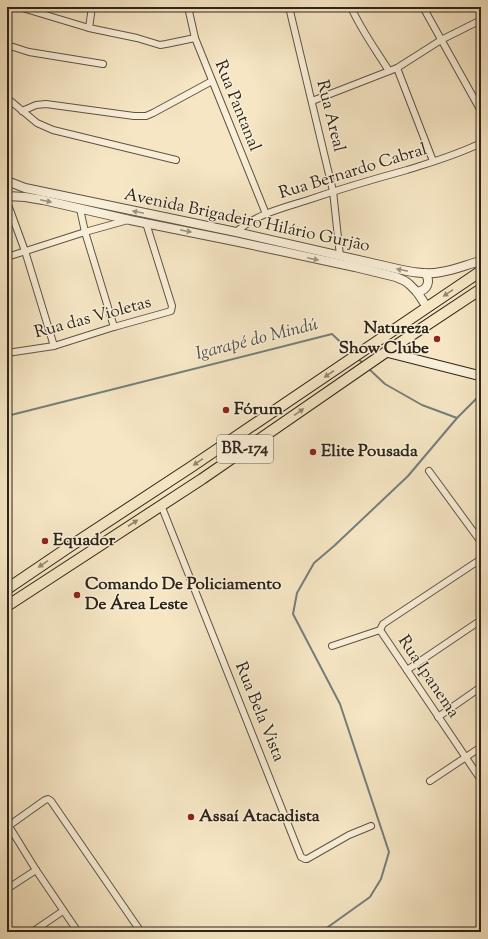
<svg xmlns="http://www.w3.org/2000/svg" width="488" height="939" font-family="'Sorts Mill Goudy',serif">
<rect width="100%" height="100%" fill="#f6e6c4"/>
<filter id="stains"><feTurbulence type="fractalNoise" baseFrequency=".005" numOctaves="4"/><feColorMatrix values="0 0 0 0 .2 0 0 0 0 .09 0 0 0 0 .02 0 0 0 .5 -.17"/></filter>
<radialGradient id="worn" r=".72"><stop offset=".6" stop-color="#630" stop-opacity="0"/><stop offset="1" stop-color="#630" stop-opacity=".3"/></radialGradient>
<g fill="none" stroke-linecap="round" stroke-linejoin="round">
<g stroke="#747f7c" stroke-width="2">
<path d="M 357,358 L 364,364"/>
<path d="M 369,369 L 385,384 L 422,405 L 457,418 L 481,394"/>
<path d="M 7,416 L 332,334 L 352,353"/>
<path d="M 321,932 L 370,897 L 381,879 L 389,852 L 340,704 L 293,614 L 297,593 L 314,563 L 334,546 L 408,476 L 457,418"/>
</g>
<g stroke="#5f5443" stroke-width="8">
<g id="minor">
<path d="M 19,7 L 89,28 L 137,38 L 160,45 L 166,44 L 195,38"/>
<path d="M 188,7 L 195,38 L 266,214"/>
<path d="M 289,7 L 333,191 L 340,256"/>
<path d="M 351,7 C 361,30 376,50 389,71"/>
<path d="M 423,7 L 481,111"/>
<path d="M 89,28 L 92,7"/>
<path d="M 7,45 L 29,52 L 103,64"/>
<path d="M 397,68 L 433,161"/>
<path d="M 7,98 L 37,123 L 53,130 L 176,160"/>
<path d="M 312,101 L 397,68 L 441,40 L 481,20"/>
<path d="M 22,111 L 36,105 L 46,104 L 134,116 L 146,116 L 153,113 L 212,81"/>
<path d="M 7,202 L 25,251 L 54,346"/>
<path d="M 80,209 L 85,232 L 114,327"/>
<path d="M 236,232 C 256,214 283,208 308,200 C 340,189 374,179 407,170 C 432,162 457,155 481,143"/>
<path d="M 7,257 L 85,232 L 128,220"/>
<path d="M 7,353 L 54,346 L 114,327 L 164,313 L 171,311 L 172,306 L 146,223"/>
<path d="M 429,471 L 481,542"/>
<path d="M 161,505 L 301,857 L 305,859 L 307,859 L 349,835 L 371,826"/>
<path d="M 380,630 L 481,780"/>
<path d="M 380,630 L 383,624 L 481,559"/>
<path d="M 332,646 L 380,630"/>
<path d="M 407,670 L 481,620"/>
<path d="M 438,717 L 481,687"/>
<path d="M 430,781 L 481,747"/>
<path d="M 7,823 L 36,870 L 78,932"/>
<path d="M 7,827 L 45,800 L 48,799 L 51,801 L 141,932"/>
<path d="M 7,889 L 36,870"/>
<path d="M 32,932 L 63,911"/>
</g>
</g>
<g stroke="#5f5443" stroke-width="10">
<g id="tertiary">
<path d="M 7,181 L 25,188 L 236,232 L 385,266 C 403,270 423,276 441,272 C 455,270 468,264 481,261"/>
<path d="M 7,196 L 25,197 L 43,200 L 130,220 L 234,241 L 355,267 L 396,277 L 405,281 L 409,284 L 417,292 L 427,307"/>
<path d="M 417,292 C 428,290 431,281 425,273"/>
</g>
</g>
<g stroke="#2d2418" stroke-width="11">
<path id="secondary" d="M 386,352 L 481,376"/>
</g>
<g stroke="#2d2418" stroke-width="12">
<g id="primary">
<path d="M 7,589 L 69,547 L 191,467 L 481,271"/>
<path d="M 7,606 L 202,479 L 386,352 L 481,289"/>
</g>
</g>
<use href="#minor" stroke="#f9efd9" stroke-width="6"/>
<use href="#tertiary" stroke="#f9efd9" stroke-width="8"/>
<use href="#secondary" stroke="#f9efd9" stroke-width="9"/>
<use href="#primary" stroke="#f6e6c4" stroke-width="10"/>
</g>
<defs><path id="oneway-solid" d="M-6-.8H1V-3.2L6.5 0L1 3.2V.8H-6Z"/></defs>
<g fill="#9d9482">
<use href="#oneway-solid" transform="translate(46 201) rotate(12)"/>
<use href="#oneway-solid" transform="translate(138 212) rotate(-168)"/>
<use href="#oneway-solid" transform="translate(186 231) rotate(11)"/>
<use href="#oneway-solid" transform="translate(313 259) rotate(12)"/>
<use href="#oneway-solid" transform="translate(402 270) rotate(-169)"/>
</g>
<g fill="#92856e">
<use href="#oneway-solid" transform="translate(448 293) rotate(146)"/>
<use href="#oneway-solid" transform="translate(329 374) rotate(146)"/>
<use href="#oneway-solid" transform="translate(299 412) rotate(-35)"/>
<use href="#oneway-solid" transform="translate(198 462) rotate(146)"/>
<use href="#oneway-solid" transform="translate(133 523) rotate(-33)"/>
<use href="#oneway-solid" transform="translate(43 564) rotate(146)"/>
</g>
<g fill="#8f2418" stroke="#f9efd9" stroke-width="1.5">
<circle cx="437" cy="339" r="4"/>
<circle cx="226" cy="410" r="4"/>
<circle cx="313" cy="452" r="4"/>
<circle cx="45" cy="541" r="4"/>
<circle cx="77" cy="595" r="4"/>
<circle cx="191" cy="817" r="4"/>
</g>
<g text-anchor="middle" dominant-baseline="central" stroke-width="3" stroke-linejoin="round" paint-order="stroke">
<rect fill="#f9efd9" stroke="#6a6152" stroke-width="1" x="217" y="435" width="56" height="28" rx="3"/>
<g font-size="16" font-weight="bold" fill="#2d2418">
<text x="245" y="449">BR-174</text>
</g>
<g font-size="17" fill="#2d2418" stroke="#f9efd9">
<text transform="translate(237 106) rotate(68)">Rua Pantanal</text>
<text transform="translate(330 116) rotate(76)">Rua Areal</text>
<text transform="translate(353 172) rotate(-17)">Rua Bernardo Cabral</text>
<text transform="translate(247 221) rotate(12)">Avenida Brigadeiro Hilário Gurjão</text>
<text transform="translate(93 318) rotate(-15)">Rua das Violetas</text>
<text transform="translate(428 677) rotate(56)">Rua Ipanema</text>
<text transform="translate(259 712) rotate(68)">Rua Bela Vista</text>
</g>
<g font-size="17" font-weight="bold" fill="#2d2418" stroke="#f9efd9" text-anchor="start">
<text x="429" y="329" text-anchor="end">Natureza<tspan x="429" dy="20">Show Clube</tspan></text>
<text x="234" y="410">Fórum</text>
<text x="321" y="452">Elite Pousada</text>
<text x="53" y="541">Equador</text>
<text x="85" y="585">Comando De Policiamento<tspan x="85" dy="20">De Área Leste</tspan></text>
<text x="199" y="817">Assaí Atacadista</text>
</g>
<g font-size="18" font-style="italic" fill="#50524a" stroke="#f9efd9">
<text transform="translate(257 340) rotate(-14)">Igarapé do Mindú</text>
</g>
</g>
<rect width="488" height="939" fill="none" stroke="#f6e6c4" stroke-width="24"/>
<rect x="8" y="8" width="472" height="923" fill="none" stroke="#2d2418" stroke-width="2"/>
<rect x="12" y="12" width="464" height="915" fill="none" stroke="#2d2418"/>
<rect width="100%" height="100%" filter="url(#stains)"/>
<rect width="100%" height="100%" fill="url(#worn)"/>
</svg>
